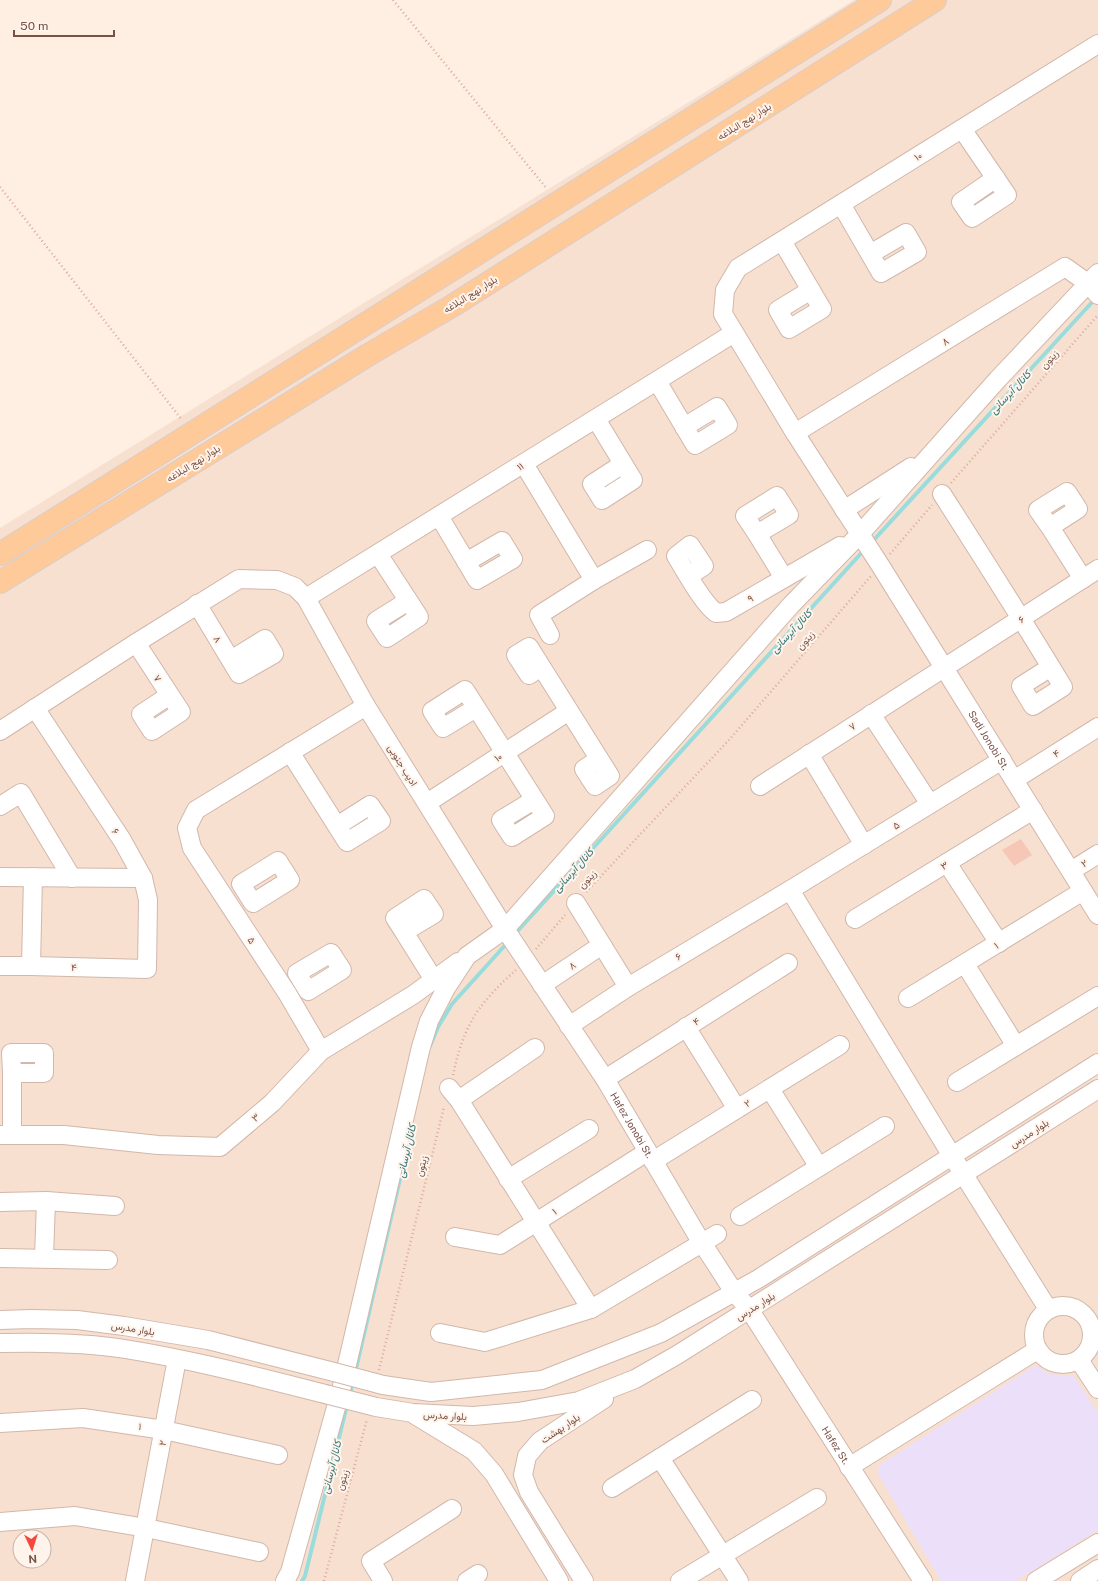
<svg xmlns="http://www.w3.org/2000/svg" width="1098" height="1581" font-family="'Public Sans',Vazirmatn,sans-serif">
<rect width="100%" height="100%" fill="#feefe2"/>
<path fill="#f7e0d0" fill-rule="evenodd" d="M 854,0 L 1098,0 L 1098,1581 L 0,1581 L 0,528 ZM 20,1537 L 44,1537 L 44,1561 L 20,1561 Z"/>
<path fill="#ecdffa" d="M 1036,1365 L 1049,1374 L 1074,1376 L 1098,1413 L 1098,1530 L 1016,1581 L 941,1581 L 878,1474 L 879,1465 Z"/>
<g fill="none" stroke-linecap="round" stroke-linejoin="round">
<g stroke="#9adcdc" stroke-width="4">
<path d="M 871,543 L 1096,298"/>
<path d="M 514,935 L 865,549"/>
<path d="M 430,1046 L 438,1027 L 452,1004 L 508,942"/>
<path d="M 355,1373 L 409,1140"/>
<path d="M 349,1397 L 353,1382"/>
<path d="M 302,1581 L 305,1576 L 347,1405"/>
</g>
</g>
<path fill="#f6c7b7" d="M 1021,839 L 1032,855 L 1014,866 L 1002,850 Z"/>
<g fill="none" stroke-linecap="round" stroke-linejoin="round">
<g stroke="#d2b7aa" stroke-width="20">
<g id="minor">
<path id="s1" d="M 1098,44 L 738,268 L 725,290 L 723,314 L 795,433 L 880,565 L 1098,915"/>
<path d="M 962,129 L 1007,195 L 972,218 L 961,202 L 996,178"/>
<path d="M 841,204 L 881,273 L 917,252 L 906,233 L 870,254"/>
<path d="M 782,241 L 822,309 L 789,329 L 778,310 L 811,290"/>
<path d="M 657,381 L 695,445 L 728,425 L 717,407 L 684,427"/>
<path d="M 596,419 L 633,480 L 602,500 L 592,484 L 623,464"/>
<path d="M 795,433 L 1065,267 L 1089,284 L 1098,295"/>
<path d="M 524,464 L 594,580"/>
<path d="M 942,494 C 983,558 1024,622 1063,687 L 1033,706 L 1021,686 L 1051,667"/>
<path d="M 844,510 L 911,467"/>
<path d="M 439,516 L 477,580 L 513,559 L 502,541 L 466,562"/>
<path d="M 1050,527 L 1038,510 L 1067,492 L 1078,509 L 1050,527 L 1083,579"/>
<path d="M 757,534 L 745,516 L 777,496 L 789,515 L 757,534 L 784,578"/>
<path d="M 378,554 L 419,617 L 387,638 L 376,621 L 408,601"/>
<path d="M 689,576 L 704,566 L 690,545 L 676,556 C 686,572 702,602 716,613 L 726,612 L 840,546"/>
<path d="M 306,598 L 734,333"/>
<path d="M 197,604 L 239,674 L 274,654 L 265,639 L 231,660"/>
<path d="M 550,635 L 539,615 L 594,580 L 647,550"/>
<path d="M 136,643 L 181,712 L 152,731 L 141,714 L 170,695"/>
<path d="M 541,667 L 529,675 L 516,655 L 529,647 C 556,690 583,733 610,776 L 595,786 L 584,769 L 599,759"/>
<path d="M 476,708 L 443,728 L 432,711 L 465,690 L 545,816 L 512,837 L 501,820 L 534,800"/>
<path d="M 871,714 L 930,804"/>
<path id="s2" d="M 0,731 L 136,643 L 239,579 L 277,580 L 295,587 L 306,598 L 366,706 L 505,929 L 605,1079 L 697,1235 L 734,1292 L 749,1309 L 923,1581"/>
<path d="M 290,752 L 347,842 L 381,821 L 370,805 L 337,826"/>
<path d="M 809,754 L 864,845"/>
<path d="M 1014,780 L 1098,727"/>
<path d="M 760,786 L 1098,569"/>
<path d="M 427,803 L 569,711"/>
<path d="M 0,806 L 21,793 L 72,878"/>
<path d="M 278,861 L 290,880 L 253,903 L 241,884 Z"/>
<path d="M 947,863 L 999,943"/>
<path d="M 1071,871 L 1098,854"/>
<path d="M 0,877 L 143,878"/>
<path d="M 790,890 L 952,1156 L 1048,1309"/>
<path d="M 576,903 L 628,987"/>
<path d="M 855,919 L 1033,810"/>
<path d="M 404,932 L 395,918 L 424,899 L 434,914 L 404,932 L 434,980"/>
<path d="M 331,953 L 342,970 L 308,991 L 297,973 Z"/>
<path d="M 965,964 L 1016,1046"/>
<path d="M 0,966 L 31,966 L 147,969 L 148,900 L 143,878 L 122,840 L 35,708"/>
<path d="M 31,966 L 33,877"/>
<path d="M 542,985 L 602,945"/>
<path d="M 908,998 L 1083,891"/>
<path d="M 569,1026 L 628,987 L 790,890 L 1002,760"/>
<path d="M 686,1027 L 737,1109"/>
<path d="M 321,1051 L 287,993 L 192,848 L 187,828 L 196,810 L 366,706"/>
<path d="M 12,1073 L 11,1053 L 44,1053 L 44,1073 L 12,1073 L 12,1135"/>
<path d="M 605,1079 L 788,963"/>
<path d="M 957,1082 L 1098,996"/>
<path d="M 770,1089 L 819,1167"/>
<path d="M 459,1100 L 535,1048"/>
<path d="M 0,1135 L 64,1135 L 158,1145 L 220,1147 L 272,1103 L 321,1051 L 413,995 L 458,962"/>
<path d="M 653,1161 L 840,1045"/>
<path d="M 508,1179 L 589,1129"/>
<path d="M 0,1202 L 46,1201 L 115,1206"/>
<path d="M 740,1216 L 885,1126"/>
<path d="M 455,1237 L 500,1245 L 647,1152"/>
<path d="M 44,1257 L 46,1201"/>
<path d="M 0,1258 L 108,1260"/>
<circle cx="1063" cy="1335" r="29"/>
<path d="M 591,1309 L 717,1234"/>
<path d="M 0,1320 L 31,1319 L 77,1320 L 124,1326 L 208,1340 L 334,1372"/>
<path d="M 440,1333 L 485,1342 L 591,1309 L 459,1100 L 449,1088"/>
<path d="M 0,1343 C 41,1342 84,1342 125,1349 C 194,1360 262,1378 329,1395"/>
<path d="M 1079,1360 L 1098,1389"/>
<path d="M 383,1385 L 431,1392 L 542,1380 L 661,1333 L 758,1279 L 1098,1063"/>
<path d="M 376,1407 L 413,1413 L 473,1416 L 518,1412 L 579,1401 L 635,1379 L 677,1355 L 1098,1089"/>
<path d="M 415,1415 L 474,1451 L 494,1474 L 559,1581"/>
<path d="M 0,1423 L 83,1418 L 164,1430 L 278,1455"/>
<path d="M 660,1458 L 739,1581"/>
<path d="M 849,1467 L 1037,1350"/>
<path d="M 612,1488 L 752,1400"/>
<path d="M 0,1522 L 75,1516 L 146,1528 L 259,1552"/>
<path d="M 135,1581 L 177,1359"/>
<path d="M 285,1581 L 290,1572 L 342,1386 L 421,1047 L 429,1021 L 446,988 L 467,956 L 505,929 L 791,605 L 860,534 L 998,379 L 1098,273"/>
<path d="M 383,1581 L 371,1561 L 452,1509"/>
<path d="M 467,1581 L 478,1574"/>
<path d="M 584,1581 L 529,1492 L 523,1475 L 527,1456 L 540,1441 L 604,1399"/>
<path d="M 680,1581 L 817,1498"/>
<path d="M 1036,1581 L 1098,1543"/>
<path d="M 1080,1581 L 1098,1569"/>
</g>
</g>
<g stroke="#d9cecb" stroke-width="24">
<g id="major">
<path d="M 0,554 L 880,0"/>
<path d="M 0,582 L 368,355 L 452,306 L 935,0"/>
</g>
</g>
<g stroke="#dbaa9a" stroke-width="2.5" stroke-dasharray="1 3" stroke-linecap="butt">
<path d="M 393,0 L 547,189"/>
<path d="M 0,187 L 182,420"/>
<path d="M 951,483 L 1098,315"/>
<path d="M 890,554 L 932,505"/>
<path d="M 586,892 L 729,740 L 871,576"/>
<path d="M 536,949 L 565,915"/>
<path d="M 453,1075 C 457,1057 462,1038 471,1022 C 480,1004 501,983 516,970"/>
<path d="M 379,1370 L 444,1107"/>
<path d="M 324,1581 L 367,1419"/>
</g>
<use href="#minor" stroke="#fff" stroke-width="18"/>
<use href="#major" stroke="#ffca99" stroke-width="22"/>
<g stroke="#d2b7aa" stroke-width="20" stroke-linecap="butt">
<g id="minor-bridge">
<path d="M 334,1372 L 383,1385"/>
<path d="M 329,1395 L 376,1407"/>
</g>
</g>
<use href="#minor-bridge" stroke="#fff" stroke-width="18"/>
</g>
<g text-anchor="middle" dominant-baseline="central" stroke-width="4" stroke-linejoin="round" paint-order="stroke">
<g font-size="10" fill="#785146" stroke="#fff4eb">
<text transform="translate(744 121) rotate(-32)">بلوار نهج البلاغه</text>
<text transform="translate(918 156) rotate(-32)">۱۰</text>
<text transform="translate(470 294) rotate(-32)">بلوار نهج البلاغه</text>
<text transform="translate(945 341) rotate(-32)">۸</text>
<text transform="translate(1049 359) rotate(-49)">زیتون</text>
<text transform="translate(193 463) rotate(-32)">بلوار نهج البلاغه</text>
<text transform="translate(520 466) rotate(-32)">۱۱</text>
<text transform="translate(750 598) rotate(-30)">۹</text>
<text transform="translate(1021 619) rotate(-33)">۶</text>
<text transform="translate(218 639) rotate(59)">۸</text>
<text transform="translate(805 640) rotate(-49)">زیتون</text>
<text transform="translate(158 678) rotate(57)">۷</text>
<text transform="translate(852 726) rotate(-33)">۷</text>
<text stroke="none"><textPath href="#s1" startOffset="976">Sadi Jonobi St.</textPath></text>
<text transform="translate(1056 753) rotate(-32)">۴</text>
<text transform="translate(498 757) rotate(-33)">۱۰</text>
<text transform="translate(403 765) rotate(58)">ادیب جنوبی</text>
<text transform="translate(896 825) rotate(-32)">۵</text>
<text transform="translate(116 831) rotate(57)">۶</text>
<text transform="translate(1084 863) rotate(-31)">۲</text>
<text transform="translate(944 865) rotate(-31)">۳</text>
<text transform="translate(587 879) rotate(-47)">زیتون</text>
<text transform="translate(252 940) rotate(57)">۵</text>
<text transform="translate(996 945) rotate(-31)">۱</text>
<text transform="translate(678 956) rotate(-31)">۶</text>
<text transform="translate(572 965) rotate(-34)">۸</text>
<text transform="translate(74 967) rotate(1)">۴</text>
<text transform="translate(696 1021) rotate(-32)">۴</text>
<text transform="translate(747 1103) rotate(-32)">۲</text>
<text transform="translate(255 1117) rotate(-41)">۳</text>
<text stroke="none"><textPath href="#s2" startOffset="976">Hafez Jonobi St.</textPath></text>
<text transform="translate(1029 1133) rotate(-33)">بلوار مدرس</text>
<text transform="translate(421 1166) rotate(-76)">زیتون</text>
<text transform="translate(554 1211) rotate(-32)">۱</text>
<text transform="translate(755 1306) rotate(-32)">بلوار مدرس</text>
<text transform="translate(133 1328) rotate(9)">بلوار مدرس</text>
<text transform="translate(445 1415) rotate(3)">بلوار مدرس</text>
<text transform="translate(140 1426) rotate(9)">۱</text>
<text transform="translate(560 1428) rotate(-34)">بلوار بهشت</text>
<text transform="translate(162 1443) rotate(-79)">۲</text>
<text stroke="none"><textPath href="#s2" startOffset="1356">Hafez St.</textPath></text>
<text transform="translate(342 1480) rotate(-75)">زیتون</text>
</g>
<g font-size="11" font-style="italic" fill="#357678" stroke="#fff4eb">
<text transform="translate(1010 392) rotate(-47)">کانال آبرسانی</text>
<text transform="translate(791 631) rotate(-47)">کانال آبرسانی</text>
<text transform="translate(573 870) rotate(-48)">کانال آبرسانی</text>
<text transform="translate(406 1151) rotate(-77)">کانال آبرسانی</text>
<text transform="translate(331 1467) rotate(-76)">کانال آبرسانی</text>
</g>
</g>
<g transform="translate(32 1549) rotate(176)"><circle r="19" fill="#fff4eb" stroke="#c9b3a9"/>
<path d="M0-3L7 15L0 10L-7 15Z" fill="#f34a3d"/>
<text y="-6" font-size="11" font-weight="bold" text-anchor="middle" fill="#785146">N</text>
</g>
<path d="M14 30v6h100v-6" fill="none" stroke="#785146" stroke-width="2"/>
<text x="20" y="30" font-size="12" fill="#785146" stroke="#fff4eb" stroke-width="3" paint-order="stroke">50 m</text>
</svg>
